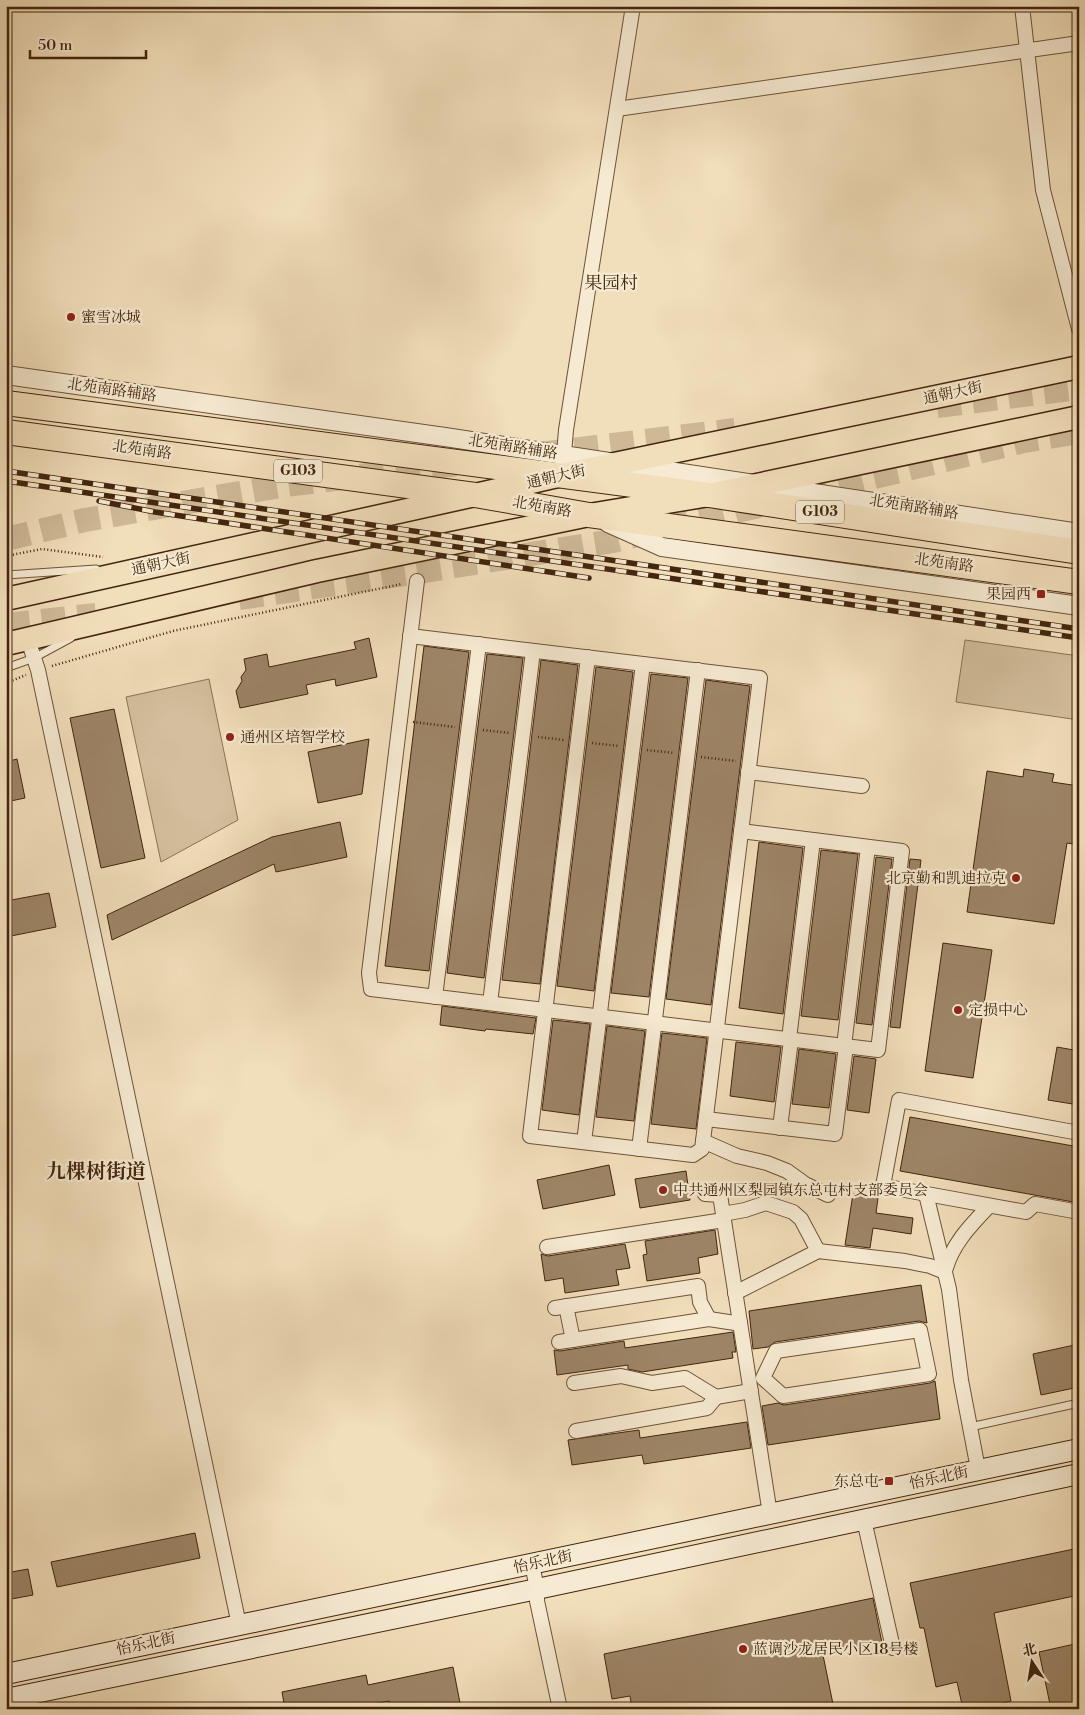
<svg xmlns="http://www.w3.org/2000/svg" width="1085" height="1715" font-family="'Libre Bodoni','Noto Serif SC',serif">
<rect width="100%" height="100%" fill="#f1deba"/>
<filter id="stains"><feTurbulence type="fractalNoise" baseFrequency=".004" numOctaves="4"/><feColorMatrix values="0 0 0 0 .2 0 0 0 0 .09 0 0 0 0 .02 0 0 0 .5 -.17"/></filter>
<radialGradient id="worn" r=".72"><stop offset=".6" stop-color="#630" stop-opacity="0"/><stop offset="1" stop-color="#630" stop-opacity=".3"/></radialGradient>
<g fill="#d3bf9d" stroke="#8a7255">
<path d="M 965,640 L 1079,656 L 1079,720 L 956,702 Z"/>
<path d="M 209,679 L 238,820 L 161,862 L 126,697 Z"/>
</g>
<g fill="#9d8567" stroke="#42250d">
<path d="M 369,638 L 377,677 L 336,686 L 335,679 L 306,685 L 308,694 L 240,708 L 236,691 L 242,681 L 241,677 L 246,670 L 244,659 L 267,654 L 269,667 L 356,649 L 354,642 Z"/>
<path d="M 424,646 L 469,652 L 429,971 L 385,966 Z"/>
<path d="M 487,654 L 523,658 L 484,978 L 447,973 Z"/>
<path d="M 541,660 L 578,665 L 540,984 L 502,980 Z"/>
<path d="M 596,667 L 633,672 L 594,991 L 557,986 Z"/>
<path d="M 651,674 L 688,678 L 649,997 L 611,993 Z"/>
<path d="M 706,680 L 750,686 L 711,1005 L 666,999 Z"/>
<path d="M 114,709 L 145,858 L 101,868 L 70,718 Z"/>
<path d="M 369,739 L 362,794 L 318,803 L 308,752 Z"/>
<path d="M 17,759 L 25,798 L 6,802 L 6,762 Z"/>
<path d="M 1024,769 L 1054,774 L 1052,782 L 1079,786 L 1076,805 L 1079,805 L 1079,845 L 1067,843 L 1054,924 L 967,912 L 987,771 L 1023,777 Z"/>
<path d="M 340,822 L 347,857 L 276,872 L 274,864 L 112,940 L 107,915 L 272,837 Z"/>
<path d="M 759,842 L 803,848 L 783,1014 L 739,1008 Z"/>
<path d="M 821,850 L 858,854 L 838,1020 L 801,1016 Z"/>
<path d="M 876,857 L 892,859 L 872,1025 L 856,1023 Z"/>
<path d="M 910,859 L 921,860 L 900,1028 L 890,1027 Z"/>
<path d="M 49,893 L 56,927 L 6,937 L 6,901 Z"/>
<path d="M 943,943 L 992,950 L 973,1078 L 925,1071 Z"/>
<path d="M 442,1006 L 536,1018 L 533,1034 L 486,1029 L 485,1031 L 440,1025 Z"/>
<path d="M 553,1020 L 590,1024 L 579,1115 L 542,1110 Z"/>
<path d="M 607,1026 L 645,1031 L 634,1121 L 596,1117 Z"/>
<path d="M 662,1033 L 707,1038 L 696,1129 L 651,1124 Z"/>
<path d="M 736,1042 L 781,1047 L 774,1102 L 730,1096 Z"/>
<path d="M 1057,1047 L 1079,1051 L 1079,1105 L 1048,1100 Z"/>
<path d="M 799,1049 L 836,1054 L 829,1108 L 792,1104 Z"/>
<path d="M 854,1056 L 876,1059 L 869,1113 L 847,1110 Z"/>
<path d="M 910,1117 L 1079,1147 L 1079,1203 L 900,1171 Z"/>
<path d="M 609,1165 L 615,1195 L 543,1209 L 537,1180 Z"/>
<path d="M 686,1171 L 690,1200 L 640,1208 L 635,1179 Z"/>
<path d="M 853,1194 L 878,1198 L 876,1213 L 913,1218 L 911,1234 L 873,1228 L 870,1248 L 845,1245 Z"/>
<path d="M 715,1230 L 718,1254 L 698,1258 L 700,1273 L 647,1281 L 643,1255 L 647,1254 L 645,1241 Z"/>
<path d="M 625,1244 L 630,1268 L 616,1270 L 619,1285 L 565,1293 L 563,1278 L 545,1281 L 541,1254 L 548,1256 Z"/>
<path d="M 921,1285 L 927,1323 L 919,1321 L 775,1342 L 768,1347 L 753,1349 L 749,1311 Z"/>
<path d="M 733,1332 L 736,1352 L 732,1352 L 733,1358 L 642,1372 L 628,1369 L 628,1365 L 557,1375 L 554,1350 L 560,1351 L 624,1341 L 625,1348 Z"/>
<path d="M 1079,1344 L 1079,1387 L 1041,1395 L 1033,1354 Z"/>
<path d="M 935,1381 L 940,1419 L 768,1445 L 762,1406 L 778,1403 L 784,1405 L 930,1383 Z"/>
<path d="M 747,1422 L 751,1448 L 644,1464 L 642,1455 L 572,1465 L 568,1440 L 639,1430 L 640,1438 Z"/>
<path d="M 195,1533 L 200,1558 L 57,1587 L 51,1562 Z"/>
<path d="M 1079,1548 L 1079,1595 L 994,1613 L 1011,1701 L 976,1709 L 963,1709 L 957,1682 L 936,1687 L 924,1628 L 920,1628 L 910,1583 Z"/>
<path d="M 28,1569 L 33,1595 L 6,1600 L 6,1573 Z"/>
<path d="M 873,1598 L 882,1643 L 823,1655 L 834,1709 L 632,1709 L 630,1696 L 612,1699 L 604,1654 Z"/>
<path d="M 1079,1643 L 1079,1704 L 1051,1709 L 1039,1652 Z"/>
<path d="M 453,1667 L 460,1703 L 435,1709 L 390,1709 L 389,1701 L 349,1709 L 285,1709 L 282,1692 L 366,1675 L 368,1685 Z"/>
</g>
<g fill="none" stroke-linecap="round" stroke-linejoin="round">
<g stroke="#ceb997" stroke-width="24" stroke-dasharray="24 12" stroke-linecap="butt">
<path d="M 937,406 L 1079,388"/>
<path d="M 804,494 L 1024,441 L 1079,432"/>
<path d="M 6,539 L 85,520 L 286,485 L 735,430"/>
<path d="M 239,598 L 411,573 L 613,541 L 767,504"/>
<path d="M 6,625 L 96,615"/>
</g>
<g stroke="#6e5338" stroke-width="9">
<g id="service">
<path d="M 6,575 L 96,569"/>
<path d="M 6,668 L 34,658 L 71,638"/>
<path d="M 970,1427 L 1079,1403"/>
</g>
</g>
<g stroke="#6e5338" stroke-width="16">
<g id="minor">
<path d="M 1022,6 L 1043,190 L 1079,329"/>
<path d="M 617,109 L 1079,43"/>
<path d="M 563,465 L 566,430 L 633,6"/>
<path d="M 417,581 L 369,973 L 371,989 L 878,1050 L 902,851 L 741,831"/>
<path d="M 410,636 L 760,678 L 702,1149 L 693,1155 L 530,1136 L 588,657"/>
<path d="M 28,640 L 38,670 L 239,1625"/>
<path d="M 748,772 L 862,786"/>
<path d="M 435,997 L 479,644"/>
<path d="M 490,1003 L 533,651"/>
<path d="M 789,1039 L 813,840"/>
<path d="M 844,1046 L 868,847"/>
<path d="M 706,1119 L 835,1134 L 846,1046"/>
<path d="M 780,1128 L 791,1040"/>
<path d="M 1079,1133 L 899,1100 L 883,1186 L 1026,1212 L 1035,1204 L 1079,1212"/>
<path d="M 703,1141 L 737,1156 L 767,1163 L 787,1171 L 805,1184 L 828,1195"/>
<path d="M 584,1142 L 643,664"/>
<path d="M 639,1149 L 698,670"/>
<path d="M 705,1194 L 720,1195 L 770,1514"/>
<path d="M 926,1194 L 949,1289 L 961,1380 L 978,1469"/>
<path d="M 723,1214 L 745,1210 L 766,1203 L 793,1212 L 801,1219 L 818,1251"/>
<path d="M 547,1247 L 724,1220"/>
<path d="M 945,1271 C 952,1244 971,1225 989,1206"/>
<path d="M 735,1293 L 818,1251 L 905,1261 L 930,1266 L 945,1272"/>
<path d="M 566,1306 L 573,1340"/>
<path d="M 555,1308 L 698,1286 L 700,1302 L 709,1319"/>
<path d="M 920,1330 L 929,1374 L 783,1396 L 763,1378 L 776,1351 Z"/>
<path d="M 559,1342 L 709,1319 L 735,1323 L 740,1322"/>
<path d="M 574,1383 L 621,1376 L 652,1383 L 685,1378 L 716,1397 L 751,1391"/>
<path d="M 576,1431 L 707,1408 L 716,1397"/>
<path d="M 864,1520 L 893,1648"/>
<path d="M 532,1564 L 537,1589 L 537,1601 L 560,1709"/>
</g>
</g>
<g stroke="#6e5338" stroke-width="20">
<g id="tertiary">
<path d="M 6,375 L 445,437 L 1079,533"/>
<path d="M 608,523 L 662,547 L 1079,606"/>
</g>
</g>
<g stroke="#42250d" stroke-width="22">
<g id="secondary">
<path d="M 6,1674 L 1079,1449"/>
<path d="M 6,1699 L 537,1589 L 1079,1474"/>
</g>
</g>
<g stroke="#42250d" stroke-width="25">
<g id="primary">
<path d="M 6,599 L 475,495 L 562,475 L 1079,367"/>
<path d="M 6,644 L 317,571 L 589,515 L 709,495 L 1079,417"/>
</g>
</g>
<g stroke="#42250d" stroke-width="26">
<g id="trunk">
<path d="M 6,403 L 709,495 L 1079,552"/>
<path d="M 6,432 L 475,495 L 589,515 L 1079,582"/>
</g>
</g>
<g stroke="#42250d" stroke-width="2.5" stroke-dasharray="1 2.5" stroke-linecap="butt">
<path d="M 6,556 L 42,549 L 103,557"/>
<path d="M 52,666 L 173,631 L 402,584"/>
<path d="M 6,683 L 26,675"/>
<path d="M 413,722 L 455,727"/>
<path d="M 483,730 L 510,733"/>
<path d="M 538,737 L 564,740"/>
<path d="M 592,743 L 619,746"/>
<path d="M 647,750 L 674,753"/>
<path d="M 701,757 L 736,761"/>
</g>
<use href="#service" stroke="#f6ead2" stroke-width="7"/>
<use href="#minor" stroke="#f6ead2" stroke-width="14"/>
<use href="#tertiary" stroke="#f6ead2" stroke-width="18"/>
<use href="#secondary" stroke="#f6ead2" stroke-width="20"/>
<use href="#primary" stroke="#f1deba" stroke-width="22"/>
<use href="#trunk" stroke="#f1deba" stroke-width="24"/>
<g stroke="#42250d" stroke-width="5.5">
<g id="rail">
<path d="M 6,471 L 1079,629"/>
<path d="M 6,481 L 1079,638"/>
<path d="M 99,501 L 155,512 L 589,578"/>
</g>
</g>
<use href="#rail" stroke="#f6ead2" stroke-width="4" stroke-dasharray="11" stroke-linecap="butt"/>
</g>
<g fill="#8f2418" stroke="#f6ead2" stroke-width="2">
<circle cx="71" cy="317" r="5"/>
<rect x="1036" y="589" width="10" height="10" rx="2.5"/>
<circle cx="230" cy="737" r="5"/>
<circle cx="1016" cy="878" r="5"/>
<circle cx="958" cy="1010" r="5"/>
<circle cx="663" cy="1190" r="5"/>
<rect x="884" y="1476" width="10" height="10" rx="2.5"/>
<circle cx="743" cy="1649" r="5"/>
</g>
<g text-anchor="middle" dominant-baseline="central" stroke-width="4.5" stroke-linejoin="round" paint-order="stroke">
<g fill="#f6ead2" stroke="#786048" stroke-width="1">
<rect x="274" y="459.5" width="48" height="23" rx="4"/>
<rect x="796" y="500.5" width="48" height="23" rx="4"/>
</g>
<g font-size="14" font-weight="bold" fill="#42250d">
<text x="298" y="471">G103</text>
<text x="820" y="512">G103</text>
</g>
<g font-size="15" fill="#42250d" stroke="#f6ead2" text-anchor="start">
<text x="81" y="317">蜜雪冰城</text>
<text x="1031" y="594" text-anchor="end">果园西</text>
<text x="240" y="737">通州区培智学校</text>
<text x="1006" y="878" text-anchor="end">北京勤和凯迪拉克</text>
<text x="968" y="1010">定损中心</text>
<text x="673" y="1190">中共通州区梨园镇东总屯村支部委员会</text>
<text x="879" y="1481" text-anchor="end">东总屯</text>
<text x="753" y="1649">蓝调沙龙居民小区18号楼</text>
</g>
<g font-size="15" fill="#42250d" stroke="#f6ead2">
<text transform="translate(112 390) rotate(8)">北苑南路辅路</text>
<text transform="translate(953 393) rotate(-12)">通朝大街</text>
<text transform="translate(513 447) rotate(9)">北苑南路辅路</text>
<text transform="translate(142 450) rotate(8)">北苑南路</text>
<text transform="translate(556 477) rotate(-13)">通朝大街</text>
<text transform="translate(542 507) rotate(10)">北苑南路</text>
<text transform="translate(914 507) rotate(9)">北苑南路辅路</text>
<text transform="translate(944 563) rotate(8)">北苑南路</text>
<text transform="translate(161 564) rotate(-12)">通朝大街</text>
<text transform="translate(939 1478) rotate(-12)">怡乐北街</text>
<text transform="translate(543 1562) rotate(-12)">怡乐北街</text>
<text transform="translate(146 1644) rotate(-12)">怡乐北街</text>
</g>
<g font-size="18" fill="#42250d" stroke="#f6ead2">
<text x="611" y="283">果园村</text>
</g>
<g font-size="20" font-weight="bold" fill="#42250d" stroke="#f6ead2">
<text x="96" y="1172">九棵树街道</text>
</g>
</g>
<rect width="1085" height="1715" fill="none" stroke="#f1deba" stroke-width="25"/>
<rect x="8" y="8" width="1070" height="1700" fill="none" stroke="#42250d" stroke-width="2.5"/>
<rect x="12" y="12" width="1060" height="1690" fill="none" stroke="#42250d"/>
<g transform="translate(1032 1662) rotate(348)" stroke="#f6ead2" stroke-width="4" paint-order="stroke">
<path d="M0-4L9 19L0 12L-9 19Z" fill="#42250d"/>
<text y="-8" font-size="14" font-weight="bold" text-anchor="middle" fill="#42250d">北</text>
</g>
<path d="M30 50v8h116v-8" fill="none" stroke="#42250d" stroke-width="2.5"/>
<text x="38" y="50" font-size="15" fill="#42250d" stroke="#f6ead2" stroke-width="4" paint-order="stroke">50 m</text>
<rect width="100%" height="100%" filter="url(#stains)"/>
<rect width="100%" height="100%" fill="url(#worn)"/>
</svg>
